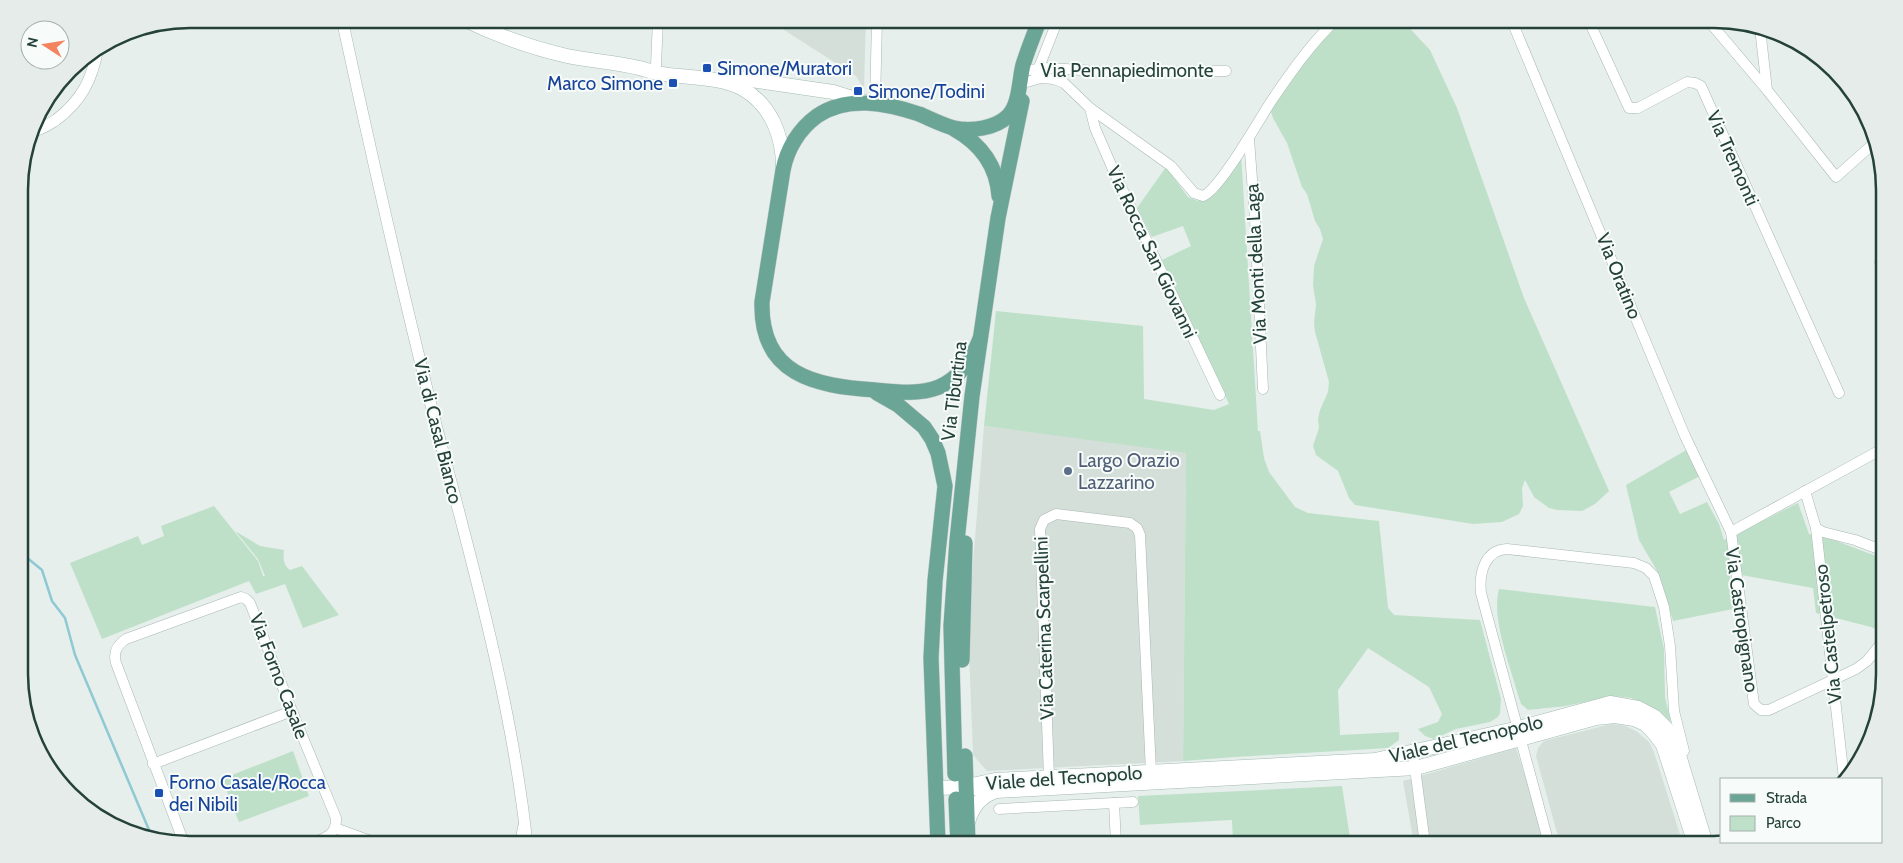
<svg xmlns="http://www.w3.org/2000/svg" width="1903" height="863" font-family="Cabin,sans-serif">
<rect width="100%" height="100%" fill="#e6efeb"/>
<g fill="#d4dfda">
<path d="M 767,19 L 866,19 L 864,89 L 856,76 Z"/>
<path d="M 984,426 L 1186,452 L 1183,761 L 987,771 L 973,755 L 968,626 Z"/>
<path d="M 1611,724 L 1623,725 L 1636,731 L 1649,742 L 1654,752 L 1683,844 L 1560,844 L 1536,756 L 1538,748 L 1544,741 Z"/>
<path d="M 1516,748 L 1547,844 L 1414,844 L 1403,781 Z"/>
</g>
<g fill="#bfe0c8">
<path d="M 1340,19 L 1401,19 L 1430,50 L 1457,108 L 1524,298 L 1609,491 L 1595,504 L 1582,511 L 1557,510 L 1549,508 L 1534,497 L 1525,480 L 1522,488 L 1523,506 L 1519,514 L 1502,522 L 1473,524 L 1355,505 L 1349,498 L 1338,471 L 1316,455 L 1313,446 L 1319,428 L 1318,419 L 1320,410 L 1328,392 L 1329,382 L 1315,332 L 1314,323 L 1316,304 L 1313,285 L 1314,266 L 1323,239 L 1320,229 L 1315,221 L 1307,194 L 1302,187 L 1287,143 L 1273,118 L 1270,109 L 1324,34 Z"/>
<path d="M 1241,153 L 1258,431 L 1260,431 L 1264,458 L 1269,472 L 1295,507 L 1308,513 L 1379,521 L 1388,608 L 1394,615 L 1480,620 L 1501,699 L 1500,713 L 1498,717 L 1490,722 L 1456,729 L 1434,739 L 1425,736 L 1418,729 L 1438,722 L 1442,714 L 1429,687 L 1368,648 L 1338,690 L 1340,735 L 1399,732 L 1399,740 L 1388,748 L 1235,757 L 1183,761 L 1186,453 L 984,426 L 996,311 L 1143,326 L 1144,399 L 1214,410 L 1229,404 L 1162,260 L 1191,246 L 1183,226 L 1152,237 L 1137,208 L 1166,167 L 1188,197 L 1198,201 Z"/>
<path d="M 1695,445 L 1708,472 L 1669,492 L 1680,514 L 1707,502 L 1719,524 L 1724,540 L 1798,503 L 1809,534 L 1826,537 L 1884,559 L 1884,633 L 1871,627 L 1816,613 L 1813,588 L 1730,573 L 1733,609 L 1673,621 L 1659,574 L 1639,540 L 1626,485 Z"/>
<path d="M 214,506 L 258,561 L 263,576 L 265,576 L 258,559 L 235,531 L 260,546 L 284,550 C 283,557 283,565 290,570 L 302,566 L 339,615 L 303,628 L 285,584 L 256,594 L 249,581 L 102,639 L 70,563 L 138,536 L 142,545 L 164,536 L 161,526 Z"/>
<path d="M 1499,589 L 1655,607 L 1664,649 L 1665,697 L 1672,727 L 1659,711 L 1631,698 L 1613,696 L 1566,706 L 1528,710 L 1521,704 L 1518,695 C 1510,665 1491,619 1499,589 Z"/>
<path d="M 293,751 L 309,796 L 239,822 L 222,779 Z"/>
<path d="M 1342,786 L 1351,844 L 1233,844 L 1232,820 L 1140,825 L 1138,796 Z"/>
</g>
<g fill="none" stroke-linecap="round" stroke-linejoin="round">
<path stroke="#8ec9d4" stroke-width="2.5" d="M 20,552 L 42,570 L 52,601 L 65,618 L 75,655 L 152,837"/>
<g stroke="#a8b8b2" stroke-width="11">
<g id="minor">
<path d="M 1511,19 L 1685,436 L 1731,532 L 1754,704 L 1761,710 L 1769,710 L 1856,669 L 1867,661 L 1884,640"/>
<path d="M 1588,19 L 1629,108 L 1638,108 L 1687,82 L 1695,83 L 1701,86 L 1839,393"/>
<path d="M 1707,19 L 1767,90 L 1836,177 L 1873,144"/>
<path d="M 1760,28 L 1767,90"/>
<path d="M 656,66 L 658,19"/>
<path d="M 1029,70 L 1049,68 L 1113,72 L 1226,71"/>
<path d="M 1036,75 L 1058,19"/>
<path d="M 1023,83 L 1041,78 L 1054,79 L 1064,83 L 1090,108 L 1171,166 L 1194,193 L 1203,196 C 1220,190 1260,118 1272,100 C 1291,72 1312,42 1337,19"/>
<path d="M 875,104 L 877,19"/>
<path d="M 1090,108 L 1095,128 L 1115,174 L 1220,395"/>
<path d="M 1249,139 L 1255,219 L 1263,389"/>
<path d="M 1880,262 L 1883,259"/>
<path d="M 1805,491 L 1816,528 L 1844,779"/>
<path d="M 1816,528 L 1823,532 L 1855,540 L 1884,551"/>
<path d="M 1731,532 L 1884,448"/>
<path d="M 1413,753 L 1425,844"/>
<path d="M 153,764 L 292,711"/>
<path d="M 1049,777 L 1040,529 L 1044,520 L 1056,514 L 1130,523 L 1137,528 L 1140,535 L 1151,772"/>
<path d="M 1114,803 L 1116,844"/>
<path d="M 999,809 L 1133,802"/>
<path d="M 335,828 L 379,844"/>
<path d="M 184,843 L 116,663 C 113,652 117,645 126,639 L 241,597 L 246,599 L 250,603 L 292,711 L 336,818 C 337,836 323,839 309,844"/>
<path d="M 520,844 L 523,827"/>
<path d="M 1549,844 L 1481,593 C 1479,574 1484,550 1507,549 L 1634,563 L 1646,568 L 1654,576 L 1664,607 L 1670,646 L 1674,711 L 1684,751"/>
</g>
</g>
<g stroke="#a8b8b2" stroke-width="12">
<g id="tertiary">
<path d="M 342,19 C 371,153 401,287 435,421 C 471,559 512,702 527,844"/>
<path d="M 31,132 C 41,130 48,125 56,120 C 82,100 92,80 98,48"/>
</g>
</g>
<g stroke="#a4bbb3" stroke-width="15">
<g id="secondary">
<path d="M 463,19 C 496,35 531,48 567,56 C 591,61 615,62 639,68 C 645,69 651,72 657,73 C 683,78 720,76 743,89 C 771,105 783,136 783,167"/>
<path d="M 724,76 L 833,92 L 865,102"/>
<path d="M 972,785 L 995,780 L 1375,760 L 1519,728 L 1610,703 L 1638,708 L 1655,717 L 1666,728 L 1675,742 L 1706,844"/>
<path d="M 936,788 L 966,787 L 996,791 L 1416,768 L 1596,718 L 1615,716 L 1634,719 L 1645,724 L 1654,733 L 1663,745 L 1695,844"/>
<path d="M 968,822 C 973,806 980,797 996,791"/>
</g>
</g>
<g stroke="#c2cac8" stroke-width="16">
<g id="primary">
<path d="M 954,129 C 981,144 997,166 999,196"/>
<path d="M 980,339 C 972,359 960,378 939,387 C 919,395 896,392 875,390 C 815,386 760,375 762,302 L 783,170 C 787,149 799,129 817,116 C 847,95 886,103 919,114 C 931,119 942,125 954,128 C 971,132 996,128 1008,116 C 1020,104 1019,80 1023,65 C 1028,49 1034,34 1040,19"/>
<path d="M 877,393 L 898,405 L 924,427 L 932,439 L 938,453 L 945,486 L 935,581 L 931,658 L 938,844"/>
<path d="M 962,660 L 965,543"/>
<path d="M 965,756 L 968,844"/>
<path d="M 955,774 L 951,626 L 957,541 L 972,396 L 998,218 L 1022,101"/>
<path d="M 956,799 L 958,844"/>
</g>
</g>
<use href="#minor" stroke="#fff" stroke-width="10"/>
<use href="#tertiary" stroke="#fff" stroke-width="11"/>
<use href="#secondary" stroke="#fff" stroke-width="14"/>
<use href="#primary" stroke="#6aa596" stroke-width="15"/>
</g>
<g fill="#1a4fb4" stroke="#f7fbf9" stroke-width="2">
<rect x="702" y="63" width="10" height="10" rx="2.5"/>
<rect x="668" y="78" width="10" height="10" rx="2.5"/>
<rect x="853" y="86" width="10" height="10" rx="2.5"/>
<rect x="154" y="788" width="10" height="10" rx="2.5"/>
</g>
<circle fill="#5c6f8a" stroke="#f7fbf9" stroke-width="2" cx="1068" cy="471" r="5"/>
<g text-anchor="middle" dominant-baseline="central" stroke-width="4" stroke-linejoin="round" paint-order="stroke">
<g font-size="19" fill="#164399" stroke="#f7fbf9" text-anchor="start">
<text x="717" y="68">Simone/Muratori</text>
<text x="663" y="83" text-anchor="end">Marco Simone</text>
<text x="868" y="91">Simone/Todini</text>
<text x="169" y="782">Forno Casale/Rocca<tspan x="169" dy="22">dei Nibili</tspan></text>
</g>
<g font-size="19" fill="#24423a" stroke="#f7fbf9">
<text x="1127" y="70">Via Pennapiedimonte</text>
<text transform="translate(1733 158) rotate(66)">Via Tremonti</text>
<text transform="translate(1152 252) rotate(65)">Via Rocca San Giovanni</text>
<text transform="translate(1256 264) rotate(-93)">Via Monti della Laga</text>
<text transform="translate(1619 276) rotate(68)">Via Oratino</text>
<text transform="translate(954 391) rotate(-83)">Via Tiburtina</text>
<text transform="translate(438 431) rotate(76)">Via di Casal Bianco</text>
<text transform="translate(1742 620) rotate(82)">Via Castropignano</text>
<text transform="translate(1044 628) rotate(-92)">Via Caterina Scarpellini</text>
<text transform="translate(1828 634) rotate(-96)">Via Castelpetroso</text>
<text transform="translate(279 676) rotate(69)">Via Forno Casale</text>
<text transform="translate(1466 739) rotate(-13)">Viale del Tecnopolo</text>
<text transform="translate(1064 778) rotate(-4)">Viale del Tecnopolo</text>
</g>
<g font-size="19" fill="#4e5e75" stroke="#f7fbf9" text-anchor="start">
<text x="1078" y="460">Largo Orazio<tspan x="1078" dy="22">Lazzarino</tspan></text>
</g>
</g>
<path d="M0 0H1903V863H0ZM190 28H1714A162 162 0 0 1 1876 190V674A162 162 0 0 1 1714 836H190A162 162 0 0 1 28 674V190A162 162 0 0 1 190 28Z" fill="#e6ecea" fill-rule="evenodd"/>
<path fill="none" stroke="#24423a" stroke-width="2.5" d="M190 28H1714A162 162 0 0 1 1876 190V674A162 162 0 0 1 1714 836H190A162 162 0 0 1 28 674V190A162 162 0 0 1 190 28Z"/>
<rect x="1720" y="778" width="162" height="65" fill="#f7fbf9" stroke="#a3b1ad"/>
<rect x="1730" y="794" width="25" height="8" fill="#6aa596" stroke="#a3b1ad"/>
<text x="1766" y="803" font-size="15" fill="#24423a">Strada</text>
<rect x="1730" y="816" width="25" height="15" fill="#bfe0c8" stroke="#a3b1ad"/>
<text x="1766" y="828" font-size="15" fill="#24423a">Parco</text>
<g transform="translate(45 45) rotate(282)"><circle r="24" fill="#f7fbf9" stroke="#a3b1ad"/>
<path d="M0-4L9 19L0 12L-9 19Z" fill="#f4845f"/>
<text y="-8" font-size="14" font-weight="bold" text-anchor="middle" fill="#24423a">N</text>
</g>
</svg>
